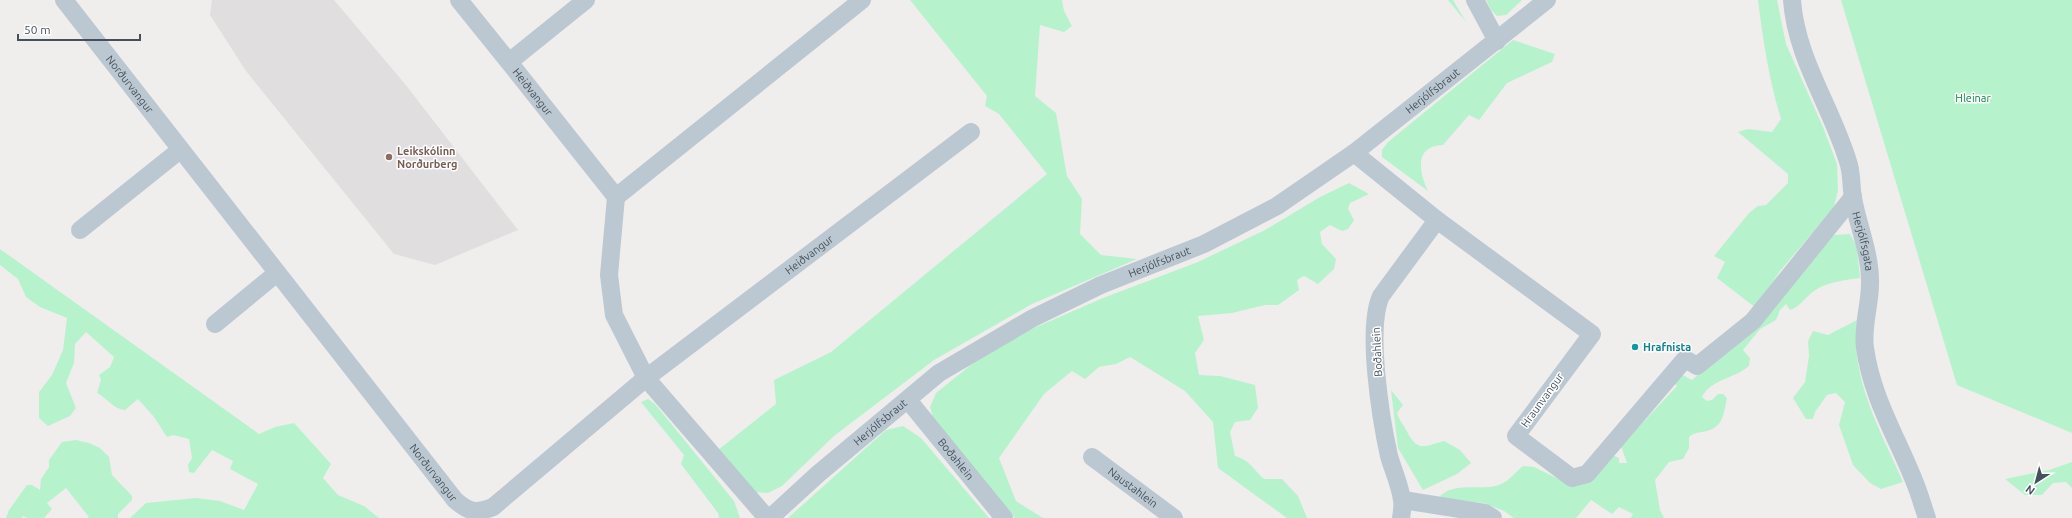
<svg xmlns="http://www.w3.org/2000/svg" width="2072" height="518" font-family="Ubuntu,sans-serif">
<rect width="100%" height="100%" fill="#f0eded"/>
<path fill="#e1dedf" d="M 212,0 L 334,0 L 405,84 L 518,230 L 435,265 L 394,254 L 246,71 L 210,15 Z"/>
<g fill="#b6f3cd">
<path d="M 910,0 L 1062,0 L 1064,11 L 1072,26 L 1064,32 L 1040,25 L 1035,96 L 1056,113 L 1067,176 L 1082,199 L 1080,234 L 1101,255 L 1137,259 L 1032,304 L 934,360 L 834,436 L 782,486 L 768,493 L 753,492 L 718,450 L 776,404 L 774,380 L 831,352 L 1047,174 L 999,114 L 985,106 L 987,96 Z"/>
<path d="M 1448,0 L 1453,0 L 1466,22 Z"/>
<path d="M 1486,0 L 1522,0 L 1506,15 L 1497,16 L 1491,10 Z"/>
<path d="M 1758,0 L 1777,0 L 1786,44 L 1823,127 L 1837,164 L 1838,190 L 1834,207 L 1780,271 L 1756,308 L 1717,278 L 1725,262 L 1714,256 L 1749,213 L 1758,206 L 1766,205 L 1788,183 L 1788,174 L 1738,132 L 1748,129 L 1772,132 L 1781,119 C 1769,80 1763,40 1758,0 Z"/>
<path d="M 1841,0 L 2072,0 L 2072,433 L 1957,385 Z"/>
<path d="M 1513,40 L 1555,54 L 1552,62 L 1507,83 L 1479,120 L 1469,115 L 1443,145 C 1414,146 1419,172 1428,191 L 1382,157 L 1382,150 L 1388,142 Z"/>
<path d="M 1349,183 L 1369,194 L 1350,203 L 1348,209 L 1354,220 L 1348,229 L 1342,231 L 1330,225 L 1320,232 L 1322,244 L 1336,259 L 1334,269 L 1318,284 L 1304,276 L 1297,280 L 1299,290 L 1278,305 L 1265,305 L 1232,313 L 1198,316 L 1204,340 L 1195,353 L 1199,375 L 1220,376 L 1255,385 L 1258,408 L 1250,420 L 1235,422 L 1230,432 L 1235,456 C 1251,461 1252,468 1264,479 L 1282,479 L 1298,496 L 1307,518 L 1287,518 L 1218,468 L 1213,422 L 1185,391 L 1130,357 L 1116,364 L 1099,367 L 1085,379 L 1072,371 L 1044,394 L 999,458 L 1016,501 L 1043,518 L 1015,518 L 935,424 L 930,407 L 936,393 L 976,361 L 1018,335 L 1103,298 L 1198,262 L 1265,230 L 1320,197 Z"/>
<path d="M 1850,234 L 1857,247 L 1860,278 C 1845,280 1829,282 1817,289 C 1806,295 1801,307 1790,310 L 1786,304 L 1780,310 L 1776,320 L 1760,329 L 1743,350 L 1750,358 L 1749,366 C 1734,379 1711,379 1702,397 L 1707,401 L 1712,400 L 1718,394 L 1723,394 L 1727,398 C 1724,411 1724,425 1710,430 C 1702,433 1696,431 1689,437 L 1689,448 L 1683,459 L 1669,462 L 1655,480 L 1660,510 L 1664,518 L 1631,518 L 1633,514 L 1619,507 L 1612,514 L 1591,500 L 1576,518 L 1514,518 L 1504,511 L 1484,503 L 1444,499 L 1440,496 C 1455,482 1478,490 1495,486 C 1507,484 1514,473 1523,466 L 1534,467 L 1563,481 L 1613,455 L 1619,458 L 1619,463 L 1627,463 L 1621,446 L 1677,386 L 1672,381 L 1679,373 L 1692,380 L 1753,327 L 1818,246 L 1834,235 Z"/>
<path d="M 0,249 L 259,434 L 275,427 L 294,423 L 331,464 L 323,478 L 338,495 L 364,506 L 379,518 L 130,518 L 146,503 L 196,498 L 220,501 L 244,510 L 258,484 L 230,469 L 233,461 L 212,450 L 194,473 L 189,472 L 188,465 L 192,458 L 189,439 L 173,435 L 167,437 L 154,417 L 138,399 L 125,410 C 113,409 107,398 97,393 L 101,380 L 99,375 L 110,367 L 114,357 L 86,332 L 75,344 L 74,363 L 66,383 L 76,408 L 70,416 L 48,426 L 39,418 L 39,392 L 52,375 L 63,350 L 67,318 L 40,307 L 26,297 L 18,279 L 0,265 Z"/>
<path d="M 1857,320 C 1850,379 1880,429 1903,482 L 1881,489 L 1870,483 L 1853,465 L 1839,425 L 1845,402 L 1836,393 L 1827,395 L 1815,412 L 1813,419 L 1806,419 L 1793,398 L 1805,382 L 1809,356 L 1808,341 L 1813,331 L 1828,335 Z"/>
<path d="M 1391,390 L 1403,405 L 1397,413 C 1399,420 1403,424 1406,430 C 1418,452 1422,447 1444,441 L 1460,450 L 1471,463 L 1457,474 L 1423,490 L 1398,448 Z"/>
<path d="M 648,399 L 655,404 L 734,501 L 740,518 L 719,518 L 718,513 L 681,464 L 684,455 L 641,402 Z"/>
<path d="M 903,426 L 921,438 L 989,518 L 788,518 L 886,430 Z"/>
<path d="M 76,440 L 89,443 L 100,448 L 109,457 L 112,475 L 132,496 L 132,500 L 118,514 L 118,518 L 88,518 L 89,517 L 66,488 L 47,503 L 52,509 L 44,518 L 27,518 L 23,516 L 21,518 L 6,518 L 9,510 L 27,485 L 32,485 L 40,490 L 41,479 L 49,467 L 49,460 L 62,442 Z"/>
<path d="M 2072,462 L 2072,488 L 2066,482 L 2053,483 L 2042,495 L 2025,495 L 2005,479 L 2049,470 Z"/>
</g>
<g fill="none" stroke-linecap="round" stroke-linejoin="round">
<g stroke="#bcc8d1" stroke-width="18">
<path id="s1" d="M 64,0 L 455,500 C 469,512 475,514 493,507 L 646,378 L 971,132"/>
<path d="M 459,0 L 509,62"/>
<path id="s2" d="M 586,0 L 509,62 L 616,197 L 609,275 L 614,315 L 646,378 L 767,518"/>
<path d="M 1475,0 L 1497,41"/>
<path id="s3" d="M 1792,0 C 1796,59 1833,109 1849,165 C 1852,176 1851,188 1853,198 C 1858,226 1871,255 1870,284 C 1870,305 1862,327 1865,348 C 1872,398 1897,437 1915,483 C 1920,495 1923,507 1927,518"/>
<path d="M 1354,153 L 1437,220 L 1592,334 L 1516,436 L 1572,478 L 1587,474 L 1685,359 L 1697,366 L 1753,321 L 1853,197"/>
<path d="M 616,197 L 862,0"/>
<path d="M 80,230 L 180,150"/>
<path d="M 215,324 L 277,273"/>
<path id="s4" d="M 908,400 L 1004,518"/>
<path id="s5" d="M 1092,457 L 1174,518"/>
<path d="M 1403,500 L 1485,513 L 1493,518"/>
<path id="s6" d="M 770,518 L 818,474 L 939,373 L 1033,318 L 1101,285 L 1204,244 L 1277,206 L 1354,153 L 1547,0"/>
<path d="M 1401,518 C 1402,512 1403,505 1402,500 C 1400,485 1393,470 1389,456 C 1381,420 1366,328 1381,296 L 1437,220"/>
</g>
</g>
<circle fill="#8d6e63" stroke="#fff" stroke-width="1.5" cx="389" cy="157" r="4"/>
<circle fill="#0f9aa8" stroke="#fff" stroke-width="1.5" cx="1635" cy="347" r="4"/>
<g text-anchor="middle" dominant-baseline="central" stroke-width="3" stroke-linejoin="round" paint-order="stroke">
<g font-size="11" fill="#44515d" stroke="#fff">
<text stroke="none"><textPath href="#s1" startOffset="107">Norðurvangur</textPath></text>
<text stroke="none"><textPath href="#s6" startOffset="794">Herjólfsbraut</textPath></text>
<text stroke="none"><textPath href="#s2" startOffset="137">Heiðvangur</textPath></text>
<text stroke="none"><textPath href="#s3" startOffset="253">Herjólfsgata</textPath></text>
<text stroke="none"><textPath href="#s1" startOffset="1081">Heiðvangur</textPath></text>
<text stroke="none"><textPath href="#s6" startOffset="470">Herjólfsbraut</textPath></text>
<text transform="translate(1377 352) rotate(-93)">Boðahlein</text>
<text transform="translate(1542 400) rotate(-54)">Hraunvangur</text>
<text stroke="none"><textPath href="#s6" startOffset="146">Herjólfsbraut</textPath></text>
<text stroke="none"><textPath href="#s4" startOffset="76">Boðahlein</textPath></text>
<text stroke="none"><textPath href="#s1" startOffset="600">Norðurvangur</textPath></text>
<text stroke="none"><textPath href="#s5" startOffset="51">Naustahlein</textPath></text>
</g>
<g font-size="11" fill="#0d8548" stroke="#fff">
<text x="1973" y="98">Hleinar</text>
</g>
<g font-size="11" font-weight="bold" fill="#785e54" stroke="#fff" text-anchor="start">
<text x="397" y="151">Leikskólinn<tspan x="397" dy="13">Norðurberg</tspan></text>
</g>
<g font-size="11" font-weight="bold" fill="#0d838f" stroke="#fff" text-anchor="start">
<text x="1643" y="347">Hrafnista</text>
</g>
</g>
<g transform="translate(2036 482) rotate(216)" stroke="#ffffff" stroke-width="3" paint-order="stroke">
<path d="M0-3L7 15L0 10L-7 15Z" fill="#44515d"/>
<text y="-6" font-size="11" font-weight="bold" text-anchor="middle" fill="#44515d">N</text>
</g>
<path d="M18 34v6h122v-6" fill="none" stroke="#44515d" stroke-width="2"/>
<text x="24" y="34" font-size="12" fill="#44515d" stroke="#ffffff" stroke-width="3" paint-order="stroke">50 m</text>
</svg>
